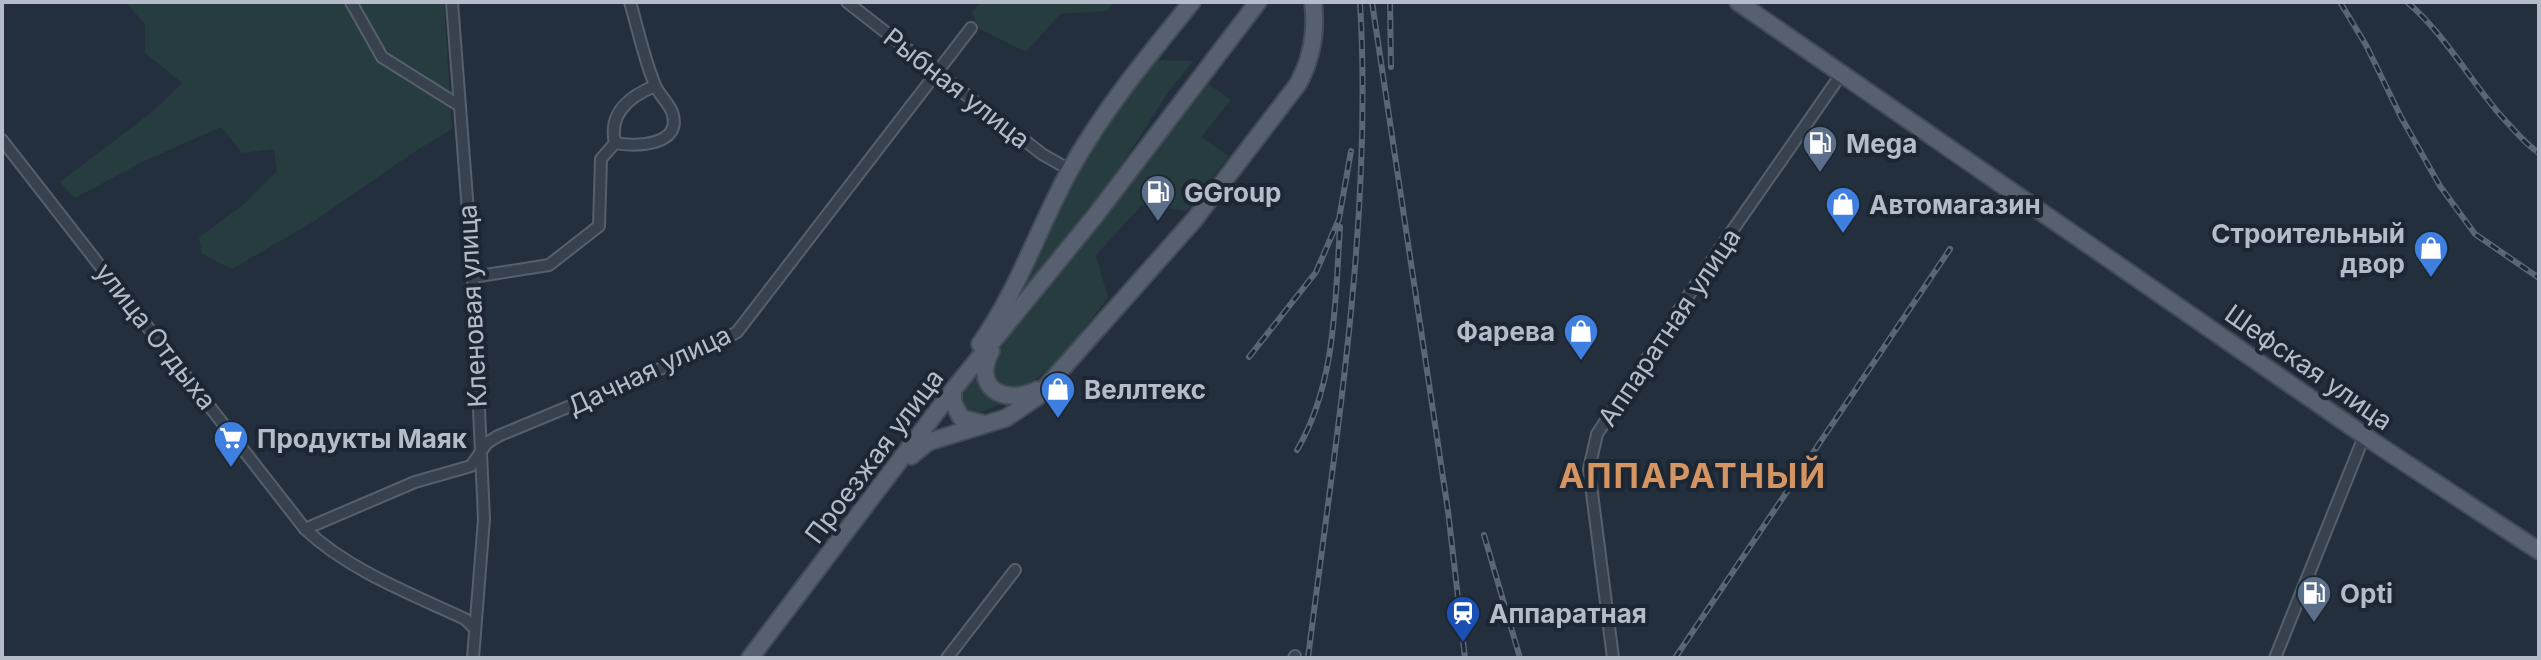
<svg xmlns="http://www.w3.org/2000/svg" width="2541" height="660" font-family="Inter,sans-serif">
<rect width="100%" height="100%" fill="#242f3e"/>
<g fill="#263c3f">
<path d="M 125,2 L 444,2 L 452,129 L 417,150 L 311,223 L 232,269 L 202,254 L 199,237 L 243,205 L 277,171 L 274,149 L 242,153 L 221,127 L 144,161 L 75,198 L 60,182 L 152,112 L 182,83 L 145,53 L 145,24 Z"/>
<path d="M 980,2 L 1114,2 L 1107,11 L 1060,14 L 1026,52 L 978,28 L 972,12 Z"/>
<path d="M 1153,60 L 1193,61 L 1169,91 L 1111,181 L 1019,294 L 1062,197 L 1113,114 Z"/>
<path d="M 1204,81 L 1231,100 L 1201,137 L 1229,156 L 1187,211 L 1142,205 L 1096,255 L 1108,298 C 1083,328 1052,377 1015,391 C 988,380 990,364 1004,342 L 1109,198 Z"/>
<path d="M 979,372 L 985,388 L 1000,404 C 987,410 977,416 963,409 C 958,393 969,384 979,372 Z"/>
</g>
<g fill="none" stroke-linecap="round" stroke-linejoin="round">
<g stroke="#565f6c" stroke-width="14">
<g id="minor">
<path d="M 351,2 L 382,57 L 460,106"/>
<path d="M 452,2 L 473,277 L 484,519 L 473,658"/>
<path d="M 847,2 L 1042,154 L 1070,170"/>
<path d="M 2,140 L 305,529 C 350,571 409,593 465,619 L 474,628"/>
<path d="M 615,143 C 635,147 684,146 672,112 C 668,102 659,95 655,85 C 644,59 638,29 630,2"/>
<path d="M 615,143 C 608,113 630,96 655,86"/>
<path d="M 473,277 L 549,265 L 599,226 L 601,159 L 615,143"/>
<path d="M 305,529 L 415,482 L 471,466 L 487,443 L 498,436 L 708,349 L 737,332 L 971,28"/>
<path d="M 947,658 L 1015,570"/>
<path d="M 1294,658 L 1295,656"/>
<path d="M 1613,658 L 1589,469 L 1597,434 L 1716,254 L 1842,73"/>
<path d="M 2275,658 L 2365,434"/>
</g>
</g>
<g stroke="#414a57" stroke-width="20">
<g id="primary">
<path d="M 1738,2 L 2375,443 L 2539,551"/>
<path d="M 980,344 C 1018,291 1038,228 1070,170 C 1103,110 1148,56 1192,2"/>
<path d="M 991,351 C 972,387 1003,406 1037,390"/>
<path d="M 953,390 L 953,402 L 961,418 L 984,424"/>
<path d="M 911,456 L 928,442 L 1006,418 L 1037,397 L 1194,220 L 1298,84 C 1312,58 1317,32 1313,2"/>
<path d="M 750,658 L 953,390 L 1095,216 L 1258,2"/>
</g>
</g>
<use href="#minor" stroke="#38414e" stroke-width="10"/>
<use href="#primary" stroke="#56606e" stroke-width="16"/>
<g stroke="#5a6575" stroke-width="6">
<g id="rail">
<path d="M 1372,2 L 1448,511 L 1465,658"/>
<path d="M 1390,2 L 1391,67"/>
<path d="M 2340,2 L 2366,45 L 2401,117 L 2440,186 L 2475,234 L 2539,278"/>
<path d="M 2407,2 C 2445,34 2470,81 2503,118 C 2515,131 2525,144 2539,153"/>
<path d="M 1249,357 L 1316,272 L 1339,219 L 1351,151"/>
<path d="M 1297,450 C 1336,384 1335,302 1340,227"/>
<path d="M 1484,535 L 1520,658"/>
<path d="M 1308,658 C 1335,441 1373,222 1360,2"/>
<path d="M 1675,658 L 1950,249"/>
</g>
</g>
<use href="#rail" stroke="#1d2633" stroke-width="3" stroke-dasharray="9" stroke-linecap="butt"/>
</g>
<defs>
<g id="fuel-pin" transform="scale(1.8)"><path d="M0 17L-7.5 6A9.5 9.5 0 1 1 7.5 6Z" fill="#5c6f8a" stroke="#1d2633"/><path d="M-5.5-6h7V0h2V4h1.3V-2.5L3-4.5l.8-.8L6-3V5H2.5V1h-1V6h-7ZM-4.2-4.7v3.2H.2V-4.7Z" fill="#fff"/></g>
<g id="shop-pin" transform="scale(1.8)"><path d="M0 17L-7.5 6A9.5 9.5 0 1 1 7.5 6Z" fill="#3f7fe0" stroke="#1d2633"/><path d="M-5-2.5h2.3a2.7 3.5 0 0 1 5.4 0H5L5.5 6h-11ZM-1.5-2.5h3a1.5 2.3 0 0 0-3 0Z" fill="#fff"/></g>
<g id="supermarket-pin" transform="scale(1.8)"><path d="M0 17L-7.5 6A9.5 9.5 0 1 1 7.5 6Z" fill="#3f7fe0" stroke="#1d2633"/><path d="M-6-5.5h2.5l.6 2H6L4.5 2H-2.5L-4.4-4H-6ZM-1.5 3.2a1.3 1.3 0 1 0 .1 0ZM3 3.2a1.3 1.3 0 1 0 .1 0Z" fill="#fff"/></g>
<g id="station-pin" transform="scale(1.8)"><path d="M0 17L-7.5 6A9.5 9.5 0 1 1 7.5 6Z" fill="#1a4fb4" stroke="#1d2633"/><path d="M-3-6H3Q5-6 5-4V2Q5 4 3 4L4.5 6H3L1.5 4h-3L-3 6H-4.5L-3 4Q-5 4-5 2V-4Q-5-6-3-6ZM-3.5-4v3h7v-3ZM-3.5 1v1.5H-2V1ZM2 1v1.5H3.5V1Z" fill="#fff"/></g>
</defs>
<g fill-rule="evenodd">
<use href="#fuel-pin" x="1820" y="143"/>
<use href="#fuel-pin" x="1158" y="192"/>
<use href="#shop-pin" x="1843" y="204"/>
<use href="#shop-pin" x="2431" y="248"/>
<use href="#shop-pin" x="1581" y="331"/>
<use href="#shop-pin" x="1058" y="389"/>
<use href="#supermarket-pin" x="231" y="438"/>
<use href="#fuel-pin" x="2314" y="593"/>
<use href="#station-pin" x="1463" y="613"/>
</g>
<g text-anchor="middle" dominant-baseline="central" stroke-width="8" stroke-linejoin="round" paint-order="stroke">
<g font-size="26" fill="#b4bcc9" stroke="#1d2633">
<text transform="translate(957 88) rotate(38)">Рыбная улица</text>
<text transform="translate(472 306) rotate(-93)">Кленовая улица</text>
<text transform="translate(1669 327) rotate(-56)">Аппаратная улица</text>
<text transform="translate(156 336) rotate(52)">улица Отдыха</text>
<text transform="translate(2309 367) rotate(35)">Шефская улица</text>
<text transform="translate(649 370) rotate(-25)">Дачная улица</text>
<text transform="translate(874 456) rotate(-53)">Проезжая улица</text>
</g>
<g font-size="26" font-weight="bold" fill="#b4bcc9" stroke="#1d2633" text-anchor="start">
<text x="1846" y="143">Mega</text>
<text x="1184" y="192">GGroup</text>
<text x="1869" y="204">Автомагазин</text>
<text x="2405" y="233" text-anchor="end">Строительный<tspan x="2405" dy="30">двор</tspan></text>
<text x="1555" y="331" text-anchor="end">Фарева</text>
<text x="1084" y="389">Веллтекс</text>
<text x="257" y="438">Продукты Маяк</text>
<text x="2340" y="593">Opti</text>
<text x="1489" y="613">Аппаратная</text>
</g>
<g font-size="34" font-weight="bold" letter-spacing="2" fill="#d59563" stroke="#1d2633">
<text x="1693" y="475">АППАРАТНЫЙ</text>
</g>
</g>
<rect width="2541" height="660" fill="none" stroke="#b4bcc9" stroke-width="8"/>
</svg>
